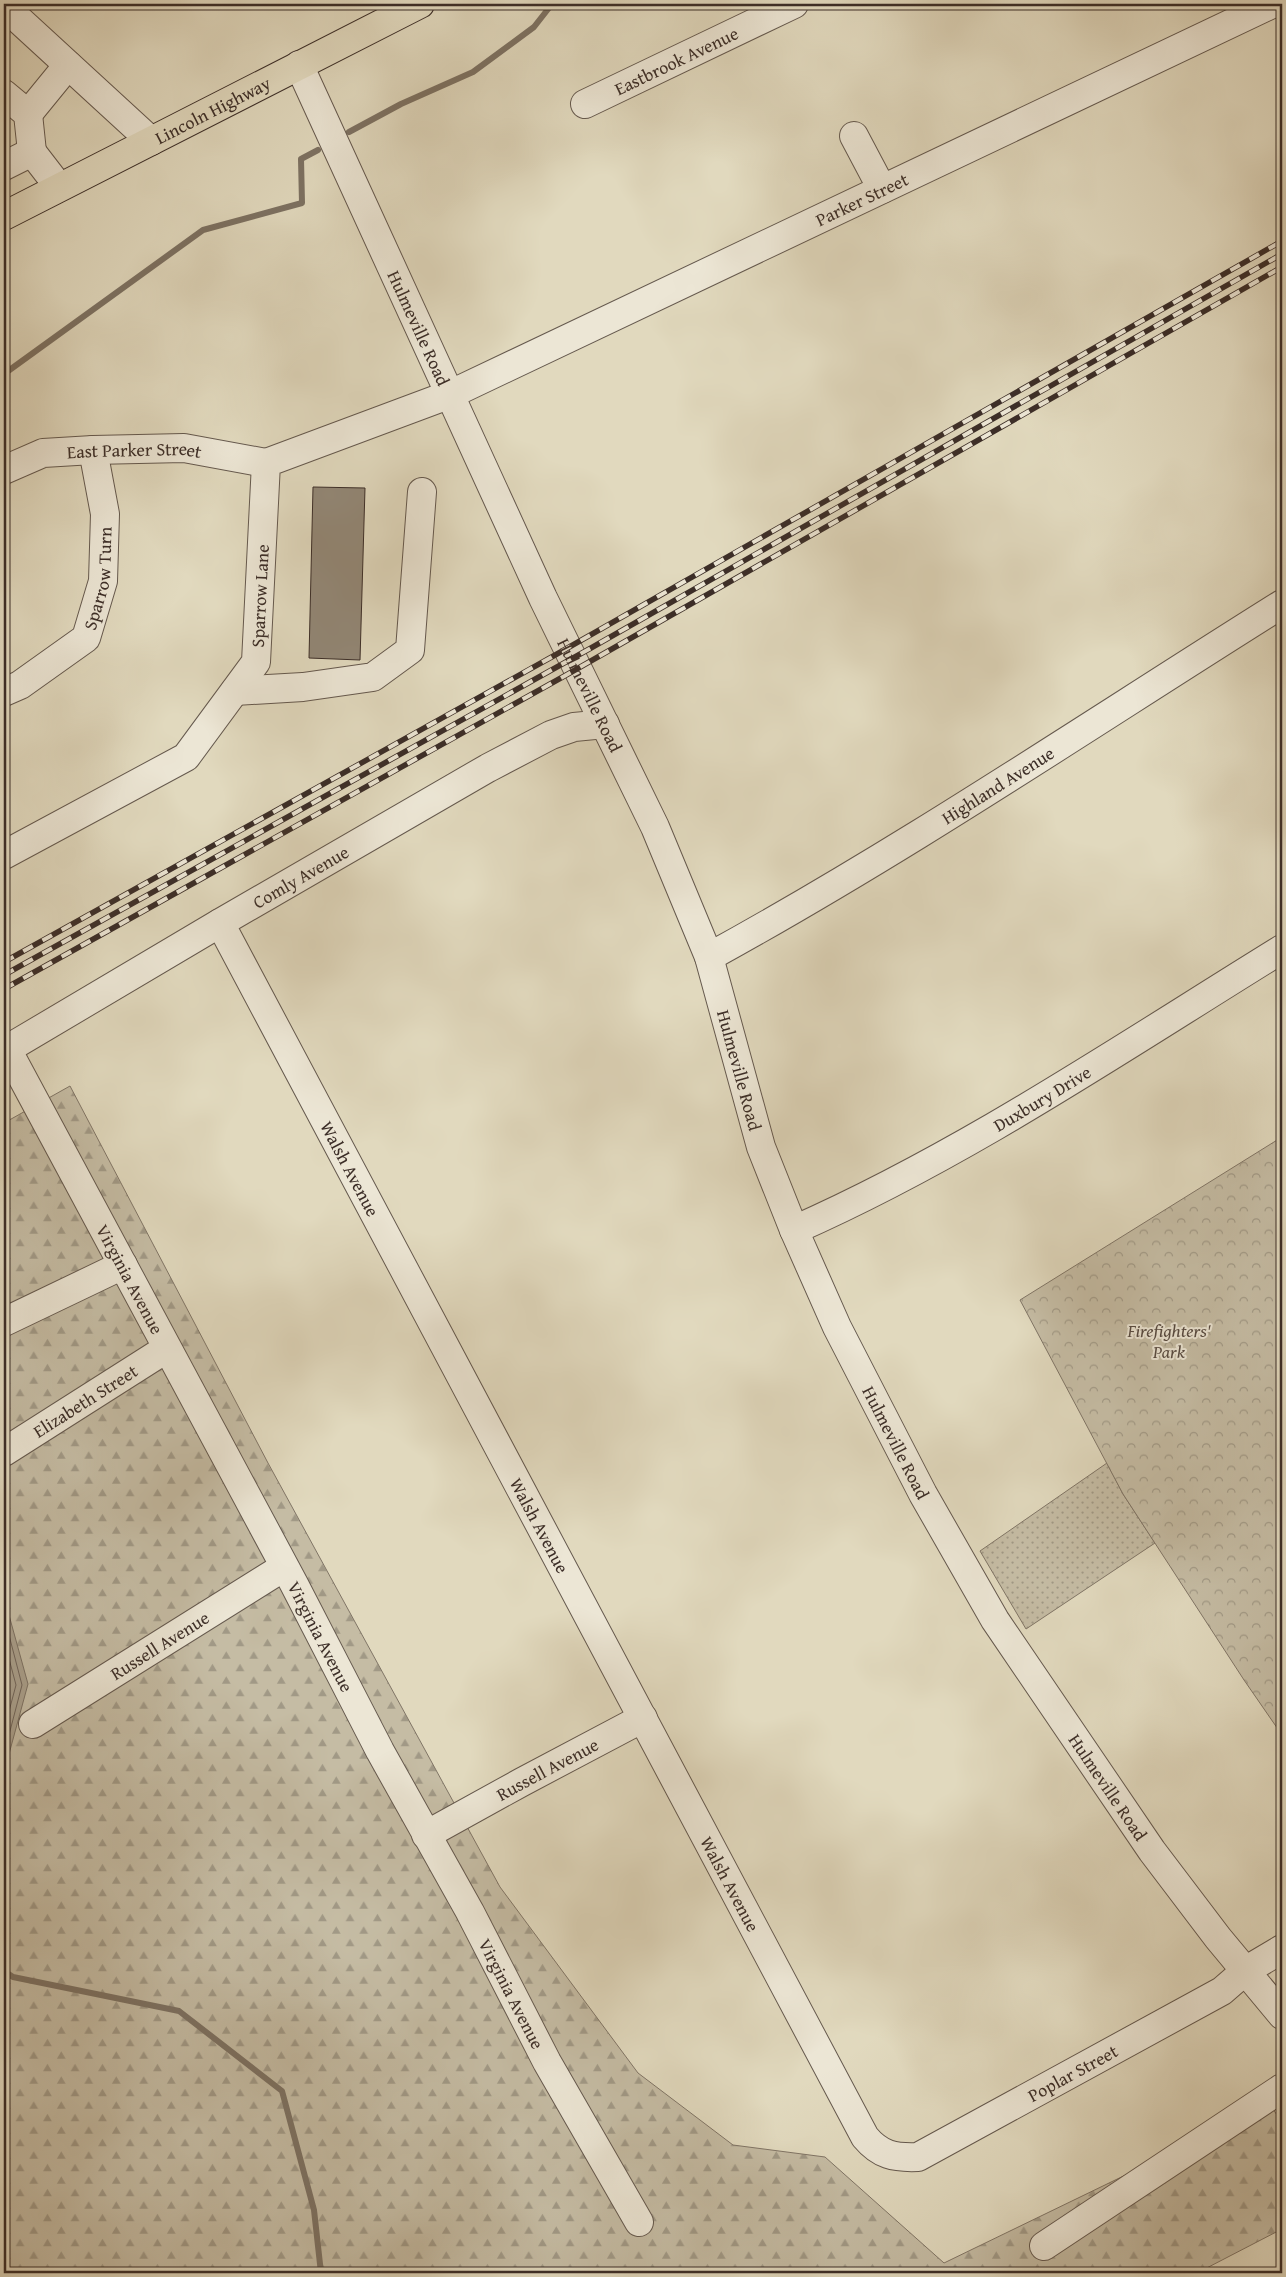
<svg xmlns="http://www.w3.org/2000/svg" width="1286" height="2277" font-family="'Gentium Book Plus',serif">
<defs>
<pattern id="grass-dots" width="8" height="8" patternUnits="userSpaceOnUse" patternTransform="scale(1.25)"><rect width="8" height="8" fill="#c5bca4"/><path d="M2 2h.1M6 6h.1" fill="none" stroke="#a19986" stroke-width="1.8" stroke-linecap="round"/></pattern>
<pattern id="forest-firs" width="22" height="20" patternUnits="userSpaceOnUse" patternTransform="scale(1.25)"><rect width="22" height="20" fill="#c5bca4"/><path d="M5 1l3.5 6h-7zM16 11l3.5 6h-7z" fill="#a19986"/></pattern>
<pattern id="park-crowns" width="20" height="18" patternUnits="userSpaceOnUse" patternTransform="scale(1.25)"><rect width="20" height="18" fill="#c5bca4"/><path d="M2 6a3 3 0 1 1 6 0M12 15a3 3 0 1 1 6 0" fill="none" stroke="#a19986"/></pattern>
</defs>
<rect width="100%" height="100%" fill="#e1d9be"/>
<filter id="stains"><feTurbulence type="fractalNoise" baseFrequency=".004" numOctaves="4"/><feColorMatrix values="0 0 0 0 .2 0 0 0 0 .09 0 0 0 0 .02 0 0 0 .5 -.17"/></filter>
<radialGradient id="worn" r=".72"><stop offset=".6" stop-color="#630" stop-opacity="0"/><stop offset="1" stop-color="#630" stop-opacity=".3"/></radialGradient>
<path fill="url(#grass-dots)" stroke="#807566" d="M 1107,1463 L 1123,1494 L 1155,1543 L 1026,1629 L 980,1551 Z"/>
<path fill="url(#forest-firs)" stroke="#807566" d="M 70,1086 L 268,1463 L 500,1887 L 638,2073 L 733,2145 L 825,2157 L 944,2263 L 1270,2105 L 1282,2122 L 1282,2229 L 1197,2273 L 4,2273 L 4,1123 Z"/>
<path fill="url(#park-crowns)" stroke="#807566" d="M 1282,1137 L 1282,1735 L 1244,1680 L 1123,1494 L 1020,1300 Z"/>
<path fill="#a99f8b" stroke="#7d7263" d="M 4,1597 L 28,1684 L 6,1765 L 4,1765 Z"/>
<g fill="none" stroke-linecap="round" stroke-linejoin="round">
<g stroke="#72665a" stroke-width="1">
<path d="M 4,1616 L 22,1685 L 4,1754"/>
<path d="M 4,1640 L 16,1685 L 4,1730"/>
</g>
<g stroke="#7d7263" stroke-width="6">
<path d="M 349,132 L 401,104 L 473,72 L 534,27 L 552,4"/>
<path d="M 4,374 L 203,230 L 302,203 L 301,159 L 318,150"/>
<path d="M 4,1971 L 13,1977 L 179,2011 L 282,2091 L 314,2210 L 321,2273"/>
</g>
</g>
<path fill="#928776" stroke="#3c2e28" d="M 313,487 L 365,488 L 360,660 L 309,658 Z"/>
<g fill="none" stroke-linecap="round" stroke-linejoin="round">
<g stroke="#65594e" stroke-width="30">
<g id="minor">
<path d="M 4,6 L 151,141"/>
<path id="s1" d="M 299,65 L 543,598 L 655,827 L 709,957 L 761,1147 L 794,1230 L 837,1327 L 923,1494 L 995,1620 L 1152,1851 L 1218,1938 L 1282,2015"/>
<path d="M 4,94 L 28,114 L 32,152 L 4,166"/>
<path id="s2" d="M 585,104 L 794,4"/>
<path d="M 28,114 L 68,65"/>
<path d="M 854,136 L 882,189"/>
<path d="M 32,152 L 59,187"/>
<path id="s3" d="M 4,470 L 43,453 L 93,450 L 184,448 L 266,463"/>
<path d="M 235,691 L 303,687 L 373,677 L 410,650 L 422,492"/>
<path id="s4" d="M 4,692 L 20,685 L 86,638 L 103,581 L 105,514 L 93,450"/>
<path id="s5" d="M 4,855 L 186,757 L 256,662 L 266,463 L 451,394 L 1272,4"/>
<path id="s6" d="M 220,923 L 865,2137 C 880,2155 894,2158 918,2157 L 1222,1991 L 1245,1971 L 1282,1949"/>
<path id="s7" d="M 709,957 C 906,849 1092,723 1282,604"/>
<path id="s8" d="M 7,1049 L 294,1584 L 380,1751 L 470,1912 L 547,2062 L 639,2222"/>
<path id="s9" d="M 4,1051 L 220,923 L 488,768 L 551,735 L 574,727 L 605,724"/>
<path id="s10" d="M 794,1230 C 966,1154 1123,1047 1282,949"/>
<path d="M 4,1322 L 123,1265"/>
<path id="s11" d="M 4,1452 L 166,1349"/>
<path id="s12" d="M 33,1724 L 284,1567"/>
<path id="s13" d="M 426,1835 L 522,1782 L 643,1718"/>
<path d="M 1044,2246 L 1282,2088"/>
</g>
</g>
<g stroke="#3c2e28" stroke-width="30">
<g id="major">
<path id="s14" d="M 4,216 L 420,4"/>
</g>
</g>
<use href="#minor" stroke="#ece6d5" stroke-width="28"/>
<use href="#major" stroke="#e1d9be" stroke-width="28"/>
<g stroke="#3c2e28" stroke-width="5.5">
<g id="rail">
<path d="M 4,962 L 557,654 L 1282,241"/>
<path d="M 4,975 L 591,648 L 1282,254"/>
<path d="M 4,989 L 568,674 L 1282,267"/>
</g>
</g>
<use href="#rail" stroke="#ece6d5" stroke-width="4" stroke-dasharray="11" stroke-linecap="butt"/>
</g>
<g text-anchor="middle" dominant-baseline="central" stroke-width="4" stroke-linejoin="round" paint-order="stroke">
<g font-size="18" fill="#3c2e28" stroke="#ece6d5">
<text stroke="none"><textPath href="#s2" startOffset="101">Eastbrook Avenue</textPath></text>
<text stroke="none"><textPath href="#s14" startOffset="234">Lincoln Highway</textPath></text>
<text stroke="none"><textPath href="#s5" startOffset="1176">Parker Street</textPath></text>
<text stroke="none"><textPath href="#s1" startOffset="289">Hulmeville Road</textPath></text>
<text stroke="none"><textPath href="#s3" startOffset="134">East Parker Street</textPath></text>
<text stroke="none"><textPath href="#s4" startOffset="160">Sparrow Turn</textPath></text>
<text stroke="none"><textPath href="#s5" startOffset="391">Sparrow Lane</textPath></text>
<text stroke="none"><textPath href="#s1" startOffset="694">Hulmeville Road</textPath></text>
<text stroke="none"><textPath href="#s7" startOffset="336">Highland Avenue</textPath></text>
<text stroke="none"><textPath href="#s9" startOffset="344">Comly Avenue</textPath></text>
<text stroke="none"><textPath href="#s1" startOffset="1099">Hulmeville Road</textPath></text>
<text stroke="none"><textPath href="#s10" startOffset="281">Duxbury Drive</textPath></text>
<text stroke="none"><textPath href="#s6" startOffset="278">Walsh Avenue</textPath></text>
<text stroke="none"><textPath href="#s8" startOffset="261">Virginia Avenue</textPath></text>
<text stroke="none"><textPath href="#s11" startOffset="96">Elizabeth Street</textPath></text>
<text stroke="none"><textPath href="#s1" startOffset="1504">Hulmeville Road</textPath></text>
<text stroke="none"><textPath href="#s6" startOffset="682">Walsh Avenue</textPath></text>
<text stroke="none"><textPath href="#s8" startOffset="666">Virginia Avenue</textPath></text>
<text stroke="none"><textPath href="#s12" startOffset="149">Russell Avenue</textPath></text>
<text stroke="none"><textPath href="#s13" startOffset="138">Russell Avenue</textPath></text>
<text stroke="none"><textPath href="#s1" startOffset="1909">Hulmeville Road</textPath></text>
<text stroke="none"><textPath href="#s6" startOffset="1088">Walsh Avenue</textPath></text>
<text stroke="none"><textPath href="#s8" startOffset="1071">Virginia Avenue</textPath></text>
<text stroke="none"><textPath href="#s6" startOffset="1610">Poplar Street</textPath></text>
</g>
<g font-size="18" font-style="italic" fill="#574a41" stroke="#ece6d5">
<text x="1169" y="1330">Firefighters'<tspan x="1169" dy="21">Park</tspan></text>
</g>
</g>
<rect width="1286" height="2277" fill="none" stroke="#e1d9be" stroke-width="20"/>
<rect x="5" y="5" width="1276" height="2267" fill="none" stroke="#3c2e28" stroke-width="2.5"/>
<rect x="10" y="10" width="1266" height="2257" fill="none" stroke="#3c2e28"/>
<rect width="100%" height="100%" filter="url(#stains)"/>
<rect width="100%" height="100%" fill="url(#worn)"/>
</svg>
